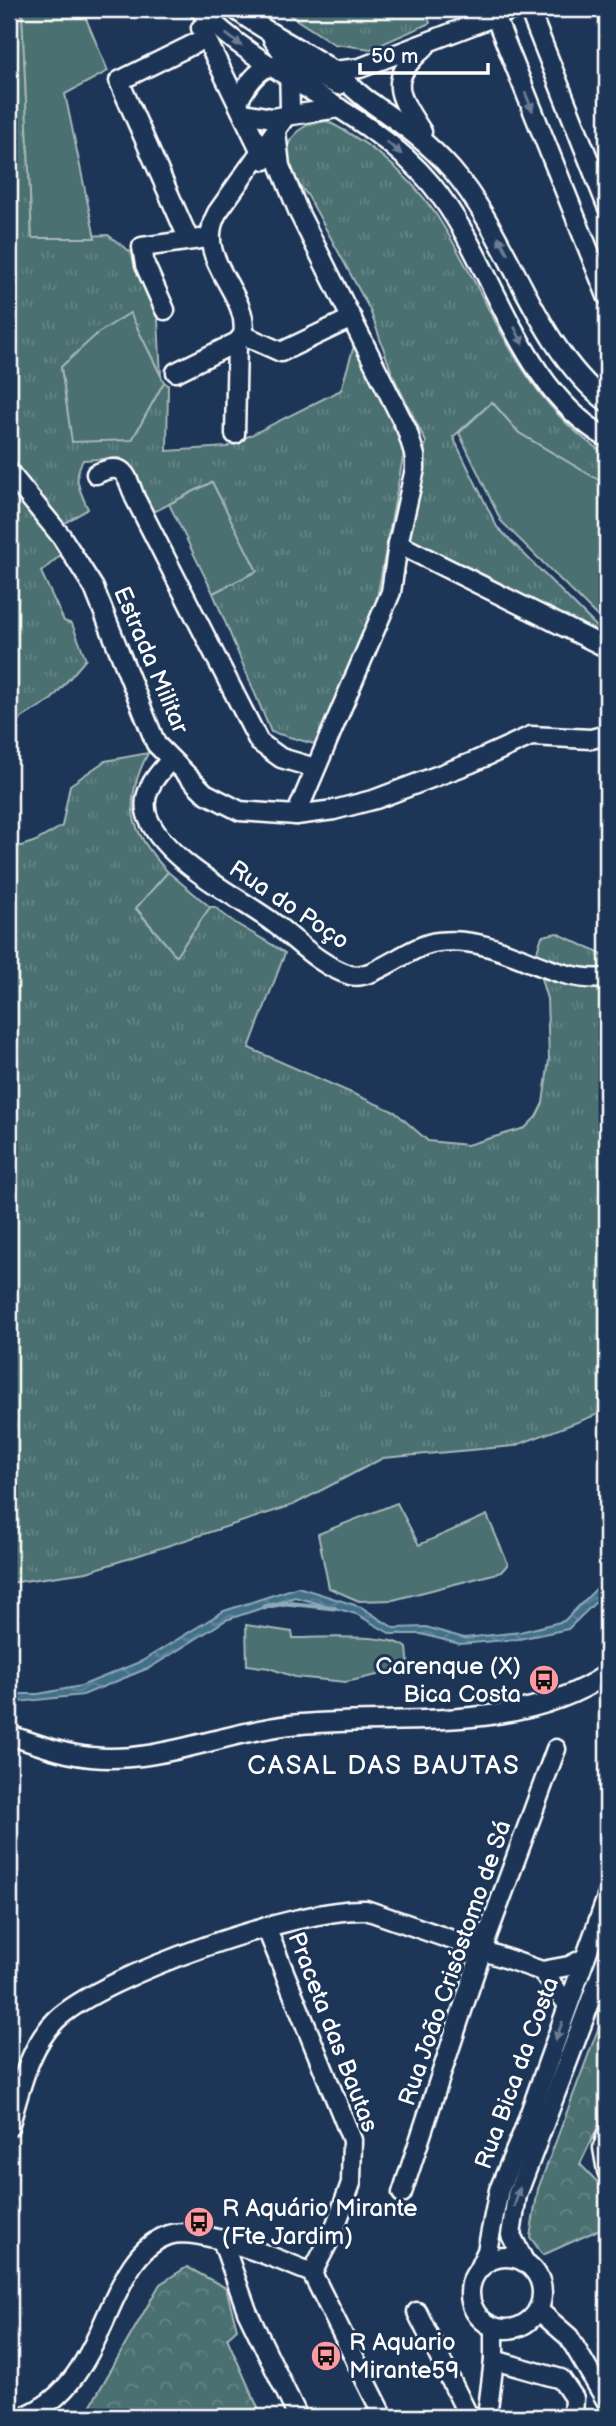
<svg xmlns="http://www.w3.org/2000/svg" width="616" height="2426" font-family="'Balsamiq Sans',sans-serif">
<defs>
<pattern id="grass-tufts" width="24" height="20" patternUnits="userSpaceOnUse" patternTransform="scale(1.75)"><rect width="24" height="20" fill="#4b6f71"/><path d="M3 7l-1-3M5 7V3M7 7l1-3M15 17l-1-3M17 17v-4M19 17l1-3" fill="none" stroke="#668586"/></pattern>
<pattern id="forest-crowns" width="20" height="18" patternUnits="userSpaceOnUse" patternTransform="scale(1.75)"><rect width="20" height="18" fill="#4b6f71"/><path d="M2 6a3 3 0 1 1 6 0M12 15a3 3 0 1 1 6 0" fill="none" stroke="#668586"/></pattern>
<pattern id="water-waves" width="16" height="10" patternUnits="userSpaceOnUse" patternTransform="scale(1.75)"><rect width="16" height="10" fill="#436f88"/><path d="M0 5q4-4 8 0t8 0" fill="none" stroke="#5f859a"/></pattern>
</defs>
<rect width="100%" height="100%" fill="#1d3557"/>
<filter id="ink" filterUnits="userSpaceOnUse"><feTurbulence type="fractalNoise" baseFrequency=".0143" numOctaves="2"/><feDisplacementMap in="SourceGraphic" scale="14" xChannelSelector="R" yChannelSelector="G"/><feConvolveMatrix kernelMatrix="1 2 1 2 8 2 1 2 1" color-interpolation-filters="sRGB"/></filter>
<g filter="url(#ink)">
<g fill="url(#grass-tufts)" stroke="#a5b7b8" stroke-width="2">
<path d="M 15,9 L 22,9 L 32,238 L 108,235 L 136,256 L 158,320 L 161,376 L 130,314 L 61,367 L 67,404 L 132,439 L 164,382 L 168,385 L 167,451 L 227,447 L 341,390 L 355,342 L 405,447 L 373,619 L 318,745 L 271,732 L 213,593 L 256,571 L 212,482 L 150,514 L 120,458 L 83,460 C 72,478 80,491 88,509 L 63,524 L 9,457 Z"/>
<path d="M 280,9 L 426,9 L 430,23 L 371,49 L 334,44 Z"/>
<path d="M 327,121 C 376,146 419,183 447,232 C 495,312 523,403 607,455 L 607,485 L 519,433 L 492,402 L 453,437 L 497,527 L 607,637 L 607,642 L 410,541 L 408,527 L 426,442 L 393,376 L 370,310 L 308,196 L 291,174 L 287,155 L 290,141 L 298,131 L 309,124 Z"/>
<path d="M 9,481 L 64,552 L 41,572 L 64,621 L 72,624 L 86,659 L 52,699 L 9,726 Z"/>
<path d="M 148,753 C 122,804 129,831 168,872 L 136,909 L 176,955 L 210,907 L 215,907 C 236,927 261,936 285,953 L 249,1048 L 395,1112 L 428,1141 L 467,1145 L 525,1128 L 536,1117 L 543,1103 L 549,1060 L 547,999 L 535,958 L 542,936 L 557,933 L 607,957 L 607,1404 L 596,1415 L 514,1446 L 383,1458 L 293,1505 L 87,1572 L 9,1583 L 9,850 L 36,841 L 62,826 L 70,785 L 105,761 Z"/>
</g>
<g fill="url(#forest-crowns)" stroke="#a5b7b8" stroke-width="2">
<path d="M 607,2005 L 607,2108 L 580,2164 L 607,2192 L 607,2226 L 543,2255 L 530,2237 L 538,2189 Z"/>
<path d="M 187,2267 L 226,2288 L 237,2329 L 227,2338 L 262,2417 L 84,2417 L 160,2284 Z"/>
</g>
<g fill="#4b6f71" stroke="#a5b7b8" stroke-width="2">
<path d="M 22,9 L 82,9 L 108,71 L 65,94 L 95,238 L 32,238 Z"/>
<path d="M 130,313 L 164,382 L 132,440 L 72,442 L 61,367 L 98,333 Z"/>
<path d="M 492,402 L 519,433 L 607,485 L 607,626 L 501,521 L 459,433 Z"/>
<path d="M 212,482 L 257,571 L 213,593 L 169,504 Z"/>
<path d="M 168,872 L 210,907 L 176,956 L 136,908 Z"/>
<path d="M 397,1503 L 419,1545 L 487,1515 L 508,1564 L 501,1572 L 393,1600 L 359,1601 L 329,1588 L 318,1534 Z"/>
<path d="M 246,1625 L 292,1632 L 293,1638 C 317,1638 391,1633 407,1648 L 409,1668 L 346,1682 L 295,1677 L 269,1668 L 247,1665 Z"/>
</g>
<path fill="url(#water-waves)" stroke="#8ea9b8" stroke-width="2" d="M 607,1578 L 607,1591 L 568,1629 L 519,1639 L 460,1644 L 421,1634 L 391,1634 L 356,1614 L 295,1597 L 226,1620 L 151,1667 L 83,1695 L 9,1703 L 9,1694 L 38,1694 L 81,1686 L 142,1661 L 224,1611 L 298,1587 L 361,1607 L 394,1628 L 426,1627 L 464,1638 L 520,1632 L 564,1621 Z"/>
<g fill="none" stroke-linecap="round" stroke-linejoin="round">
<path stroke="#8ea9b8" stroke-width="5" d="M 264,1607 L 286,1603 L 334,1608"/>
<g stroke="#fff" stroke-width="23">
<g id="minor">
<path d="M 199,9 C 266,79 368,108 431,184 C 495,261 515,385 607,438"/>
<path d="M 235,9 C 264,31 295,46 325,65 C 340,75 352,88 366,99 C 397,121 426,140 452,170 C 512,240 534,345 607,402"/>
<path d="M 529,9 L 607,206"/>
<path d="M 495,16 L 607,296"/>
<path d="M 201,28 L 265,160"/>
<path d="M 333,71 L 360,68 L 514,9"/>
<path d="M 238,102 C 265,46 293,63 338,85"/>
<path d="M 244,113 L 272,118 L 339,108"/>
<path d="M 276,132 L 280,166 L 299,213 L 407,430 L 415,456 L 415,469 L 398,544 L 391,592 L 296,815"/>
<path d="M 422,132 C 397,93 387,80 425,47"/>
<path d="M 189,240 L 119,81 L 206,38"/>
<path d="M 165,310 L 145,265 L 142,247 L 200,239"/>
<path d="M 243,335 L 281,352 L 352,318"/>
<path d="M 176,372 L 237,342 L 243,335 C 251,293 192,260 217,213 L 290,110 L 289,62 L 273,39"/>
<path d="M 235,434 L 237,342"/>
<path d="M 9,472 L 61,536 L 94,588 L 156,744 L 205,793 L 240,811 L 296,815 L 334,810 L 376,799 L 471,763 L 531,736 L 591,739 L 607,735"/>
<path d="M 96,474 C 124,461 126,474 135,498 L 259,742 L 281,758 L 315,768"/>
<path d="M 398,544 L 607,648"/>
<path d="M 171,760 C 155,776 138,796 149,820 C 168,862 235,895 271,921 C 297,940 318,965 350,975 C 374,981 409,945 438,942 C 505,935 546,984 607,978"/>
<path d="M 9,1735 C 34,1743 65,1755 91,1757 C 158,1764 224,1732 290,1725 C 393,1714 517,1736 607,1674"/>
<path d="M 266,1927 L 352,2140 L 351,2183 L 333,2233 L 312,2273"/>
<path d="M 542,1971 L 568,2005"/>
<path d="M 9,2127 C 20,2091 28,2048 56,2020 C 103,1975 300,1907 366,1910 L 542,1971 L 569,1966 L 585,1958"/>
<path d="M 607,2134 L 603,2148 L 607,2171"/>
<path d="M 402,2193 L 482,1950 L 556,1749"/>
<path d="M 222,2240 L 247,2311 L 298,2417"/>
<circle cx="506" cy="2293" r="36"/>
<path d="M 524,2261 L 511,2235 L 517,2195 L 607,1958"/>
<path d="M 479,2268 L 487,2251 L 499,2190 L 522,2135 L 607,1897"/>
<path d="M 538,2310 L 569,2337 L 607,2402"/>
<path d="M 417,2312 L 469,2417"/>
<path d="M 494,2360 L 561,2379 L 574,2398 L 573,2417"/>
<path d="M 22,2417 C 111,2385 102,2257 169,2235 C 198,2225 283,2261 312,2273 L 384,2417"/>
<path d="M 487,2417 L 494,2360 L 494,2328"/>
</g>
</g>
<use href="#minor" stroke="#1d3557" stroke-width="18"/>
</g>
<defs><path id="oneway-solid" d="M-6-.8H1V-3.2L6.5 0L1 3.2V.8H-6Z" transform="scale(1.75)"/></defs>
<g fill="#6c7c92">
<use href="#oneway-solid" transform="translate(234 40) rotate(38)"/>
<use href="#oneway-solid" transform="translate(529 102) rotate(68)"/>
<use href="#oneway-solid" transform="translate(394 148) rotate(40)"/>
<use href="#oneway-solid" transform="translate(503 245) rotate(-118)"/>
<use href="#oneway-solid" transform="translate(519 336) rotate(63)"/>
<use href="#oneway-solid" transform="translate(559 2031) rotate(110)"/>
<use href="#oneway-solid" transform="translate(517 2197) rotate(-73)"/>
</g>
</g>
<defs>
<g id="bus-disc" transform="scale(1.575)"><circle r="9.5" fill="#ff9aa2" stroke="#1d3557"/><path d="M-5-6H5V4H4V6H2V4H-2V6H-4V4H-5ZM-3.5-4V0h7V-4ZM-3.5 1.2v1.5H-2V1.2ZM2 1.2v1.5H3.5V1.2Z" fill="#111"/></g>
</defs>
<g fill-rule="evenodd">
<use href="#bus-disc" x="544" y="1680"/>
<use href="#bus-disc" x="199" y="2222"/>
<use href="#bus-disc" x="326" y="2356"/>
</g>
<g text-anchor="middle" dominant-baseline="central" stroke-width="6" stroke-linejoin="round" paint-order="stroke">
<g font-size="24" fill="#fff" stroke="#1d3557">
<text transform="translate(151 660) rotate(67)">Estrada Militar</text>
<text transform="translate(289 905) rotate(34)">Rua do Poço</text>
<text transform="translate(455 1963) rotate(-71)">Rua João Crisóstomo de Sá</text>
<text transform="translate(333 2032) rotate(69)">Praceta das Bautas</text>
<text transform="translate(517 2073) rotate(-70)">Rua Bica da Costa</text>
</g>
<g font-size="24" fill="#fff" stroke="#1d3557" text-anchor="start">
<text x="521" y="1666" text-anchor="end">Carenque (X)<tspan x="521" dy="28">Bica Costa</tspan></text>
<text x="222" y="2208">R Aquário Mirante<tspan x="222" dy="28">(Fte Jardim)</tspan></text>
<text x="349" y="2342">R Aquario<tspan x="349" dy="28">Mirante59</tspan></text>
</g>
<g font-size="26" letter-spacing="2" fill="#fff" stroke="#1d3557">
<text x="384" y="1766">CASAL DAS BAUTAS</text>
</g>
</g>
<rect width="616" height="2426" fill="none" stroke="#1d3557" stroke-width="35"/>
<rect x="18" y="18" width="581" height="2391" fill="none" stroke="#fff" stroke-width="2.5" filter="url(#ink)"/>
<path d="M360 63v10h128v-10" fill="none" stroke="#ffffff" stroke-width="3.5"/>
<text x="371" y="63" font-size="21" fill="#ffffff" stroke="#1d3557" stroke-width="5" paint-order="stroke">50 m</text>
</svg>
